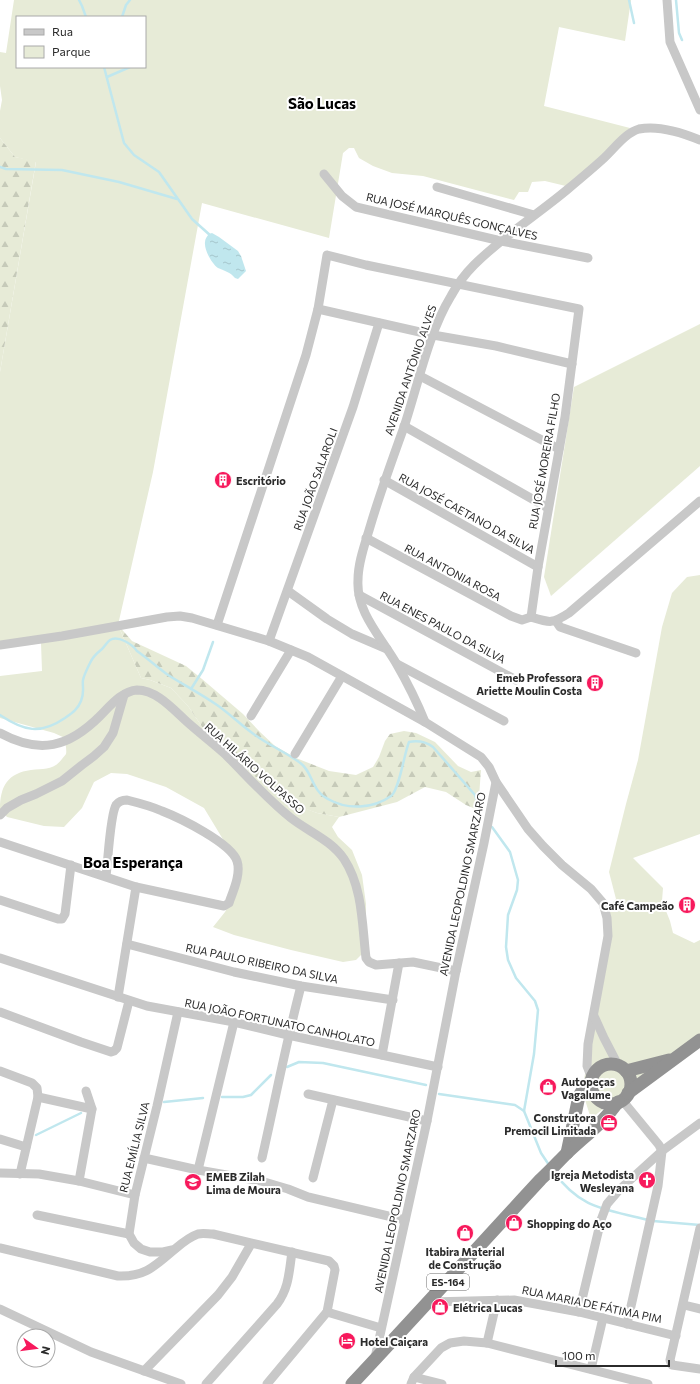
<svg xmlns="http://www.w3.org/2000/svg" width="700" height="1384" font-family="Commissioner,sans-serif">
<defs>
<pattern id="forest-firs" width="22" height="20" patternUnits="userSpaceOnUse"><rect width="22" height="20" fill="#e7ebd7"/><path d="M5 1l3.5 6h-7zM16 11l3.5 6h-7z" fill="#c6cab9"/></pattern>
<pattern id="water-ripples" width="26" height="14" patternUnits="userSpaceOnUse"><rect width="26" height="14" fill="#c0e7ee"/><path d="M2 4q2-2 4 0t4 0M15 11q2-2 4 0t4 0" fill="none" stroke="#a5c6cc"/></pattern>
</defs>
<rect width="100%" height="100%" fill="#fff"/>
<g fill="#e7ebd7" fill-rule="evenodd">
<path d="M 14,0 L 631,0 L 625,41 L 559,27 L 544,106 L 630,128 L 570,187 L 545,181 L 532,182 L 528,192 L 519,192 L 514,200 L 423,176 L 392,173 L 373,166 L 359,158 L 354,148 L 349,148 L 343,153 L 329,238 L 202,203 L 153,472 L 118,625 L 141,678 L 150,680 L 171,688 L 188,706 L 213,743 L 276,793 L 304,808 L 317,813 L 339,817 L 332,827 L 338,837 L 352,850 L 362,875 L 366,904 L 366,934 L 364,952 L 356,960 L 343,962 L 291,950 L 234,935 L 213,927 L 225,912 L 234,896 L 242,865 L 224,841 L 204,808 L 166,787 L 127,774 L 111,773 L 94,782 L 82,808 L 64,827 L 44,826 L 7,817 L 0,809 C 0,786 8,773 31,770 C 44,768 53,771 62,759 C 63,757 65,756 66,754 C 67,750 65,742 65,738 L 54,733 L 0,718 L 0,676 L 42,671 L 41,643 L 0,642 L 0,372 L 36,162 L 15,157 L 0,138 L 0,111 L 2,100 L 0,86 L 0,52 L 6,53 ZM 17,17 L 145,17 L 145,67 L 17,67 Z"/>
<path d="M 700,324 L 700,466 L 551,596 L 544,577 L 574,387 Z"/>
<path d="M 700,575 L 700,834 L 633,858 L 663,888 L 662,901 L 670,921 L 673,933 L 694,943 L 700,940 L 700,1034 L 639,1078 L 591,1119 L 582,1090 L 592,1037 L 607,908 L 616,899 L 609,872 L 626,804 L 638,760 L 662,627 L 672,593 L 687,577 Z"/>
</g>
<g fill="url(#forest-firs)">
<path d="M 0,138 L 15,157 L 36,161 L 0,372 Z"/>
<path d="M 118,625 L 132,641 L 186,666 L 202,679 L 243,714 L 260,732 L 275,746 L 296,758 L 329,771 L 356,775 L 373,767 L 379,757 L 385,741 L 390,734 L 404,731 L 416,733 L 435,742 L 458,766 L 471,772 L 481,770 L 478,810 L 466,805 L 446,792 L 425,787 L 397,802 L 339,817 L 317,813 L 303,808 L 276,793 L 213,743 L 188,706 L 171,688 L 150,680 L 141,678 Z"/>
</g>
<path fill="url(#water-ripples)" d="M 212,233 L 219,237 L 238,251 L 241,256 L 246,271 L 238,279 L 235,278 C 230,272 225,271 218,268 C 212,264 204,250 205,242 C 205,239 207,236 209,234 Z"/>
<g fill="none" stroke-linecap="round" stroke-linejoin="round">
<g stroke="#c0e7ee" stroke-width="2.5">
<path d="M 79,0 L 82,6 L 86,17"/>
<path d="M 629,0 L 634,23"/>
<path d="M 676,0 L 679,33 L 682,40"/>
<path d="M 122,17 L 126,5 L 130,0"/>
<path d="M 104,67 L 124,143 L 134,155 L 159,172 L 192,219 L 211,236"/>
<path d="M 107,77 L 130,67"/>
<path d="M 0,167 L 6,169 L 62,170 L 119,182 L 177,199"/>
<path d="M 191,689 L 203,670 L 213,642"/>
<path d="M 0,715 C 24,731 40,735 65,718 C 72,713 78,709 81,701 C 85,691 82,687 83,680 C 84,675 88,667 90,663 C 93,656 97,653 102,649 C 105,646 107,642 110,640 C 118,635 132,644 137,651 C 147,658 157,667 168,675 C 184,685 201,694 217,705 C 230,714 242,726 255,735 C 269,745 285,752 299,762 C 313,771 311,791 328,799 C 347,810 373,809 391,796 C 399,791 404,754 409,742 C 419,740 426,742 433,747 L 475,795 L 479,809"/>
<path d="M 492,827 L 510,852 L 518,880 L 517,890 L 508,915 L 506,947 L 508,960 L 516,978 L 535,1001 L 538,1010 L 534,1054 L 524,1111 L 541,1153 L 549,1165"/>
<path d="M 287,1067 L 299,1062 L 323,1063 L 426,1085"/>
<path d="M 439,1094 L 508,1104 L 515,1105 L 524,1111"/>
<path d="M 222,1097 L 243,1097 L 251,1095 L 271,1075"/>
<path d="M 164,1102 L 203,1098"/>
<path d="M 36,1135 L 81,1113"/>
<path d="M 554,1172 C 581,1210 607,1209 648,1220"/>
<path d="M 653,1221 L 700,1225"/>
</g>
<g stroke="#c8c8c8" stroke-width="9">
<path d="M 667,0 L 670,42 L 700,110"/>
<path d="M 324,174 L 342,196 L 356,207 L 501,241 L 588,258"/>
<path d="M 437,187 L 534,215"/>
<path d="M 318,309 L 433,335 L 496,346 L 572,364"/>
<path d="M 420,376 L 559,449"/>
<path d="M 404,426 L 548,508"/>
<path d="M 384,480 L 538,567"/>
<path d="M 366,538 L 511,616 L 522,620 L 531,617"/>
<path d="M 288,591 L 327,619 L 352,634 L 387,649"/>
<path d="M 359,595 L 516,680"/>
<path d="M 531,617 C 550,623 552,624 569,613 L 700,501"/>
<path d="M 556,621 L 560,627 L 636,653"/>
<path d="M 217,625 L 306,355 L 318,309 L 327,255 L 366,265 L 579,309 L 565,417 L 538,567 L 531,617"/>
<path d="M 269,641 L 353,407 L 379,323"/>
<path d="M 0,645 L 62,636 L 167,617 L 180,616 L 192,618 L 269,641 L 308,657 L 425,722 L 481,757 L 489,767 L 496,782 L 528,829 L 543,846 L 562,865 L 591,889 L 603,903 L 607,918 L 608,936 L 588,1044 L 587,1066 L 592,1079"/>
<path d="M 397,664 L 504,721"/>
<path d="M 251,716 L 291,650"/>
<path d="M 425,722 C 417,702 407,682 396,663 C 381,637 356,612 358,580 C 358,562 365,544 370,527 C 380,493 392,460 404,427 C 418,385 428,334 451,296 C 457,285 465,274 474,265 C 503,236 537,215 568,189 C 580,179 592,169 603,159 C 614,149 625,133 639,129 C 658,125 683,133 700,140"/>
<path d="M 0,733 C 40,755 69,747 100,716 C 110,706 122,691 137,690 C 156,690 172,708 185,720 C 198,732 213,743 226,755 C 247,776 268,800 291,818 C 309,832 331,840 344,859 C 363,888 362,925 366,958 L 369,962 L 376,965 L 413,962 L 456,971"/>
<path d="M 295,754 L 342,676"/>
<path d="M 0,815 L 7,808 L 21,800 L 36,794 L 62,781 L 82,765 L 94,756 L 104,747 L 113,733 L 124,695"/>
<path d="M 0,842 L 136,887 L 224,906 L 229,903 L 230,900 C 234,889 241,873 237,861 C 231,843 180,818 162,811 C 151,806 139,803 127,800 C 122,800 119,801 116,805 C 110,815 108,862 106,876"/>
<path d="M 0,900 L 58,919 L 62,919 L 65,914 L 71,865"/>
<path d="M 127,944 L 234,972 L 301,986 L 393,1000"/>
<path d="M 0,958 L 147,1006 L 234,1022 L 288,1035 L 438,1067"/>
<path d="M 118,997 L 136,887"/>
<path d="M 0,1012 L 81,1042 L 111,1052 L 114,1051 L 117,1048 L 129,1001"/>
<path d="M 594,1016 L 604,1038 L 618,1065"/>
<path d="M 382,1055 L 399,963"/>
<path d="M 0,1071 L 32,1083 L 37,1088 L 38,1097 L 20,1174"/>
<path d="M 308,1094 L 427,1121"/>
<path d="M 38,1097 L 92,1109"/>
<path d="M 622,1100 L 659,1145 L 662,1151 L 658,1186 L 627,1324"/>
<path d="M 0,1139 L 26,1147"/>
<path d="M 144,1158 L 198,1170 L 261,1181 L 288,1189 L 308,1197 L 405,1220"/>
<path d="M 262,1158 C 275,1101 286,1043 301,986"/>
<path d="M 198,1170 L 234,1022"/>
<path d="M 0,1173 L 39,1174 L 79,1181 L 135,1195"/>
<path d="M 313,1178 L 333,1100"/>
<path d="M 79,1181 L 92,1109 L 86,1091"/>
<path d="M 37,1215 L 129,1234"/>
<path d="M 700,1228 L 670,1360 L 672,1365 L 700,1369"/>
<path d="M 0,1248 L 118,1276 C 145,1277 155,1266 175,1249 C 182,1243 189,1237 198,1234 C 203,1233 208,1234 213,1234 L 329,1261 L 334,1266 L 335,1270 L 327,1312 L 267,1384"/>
<path d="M 172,1250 L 163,1252 L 150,1252 L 141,1249 L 134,1243 L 129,1234 L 135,1195 L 157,1106 L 178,1012"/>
<path d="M 430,1302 L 514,1300 L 579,1312 L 676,1336"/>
<path d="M 684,1305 L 700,1309"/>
<path d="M 0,1309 L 91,1352 L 181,1384"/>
<path d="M 327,1312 L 381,1328"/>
<path d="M 579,1312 L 601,1220 L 607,1204 L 619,1190 L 662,1151 L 700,1123"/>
<path d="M 487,1343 L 497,1300"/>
<path d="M 375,1358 L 427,1121 L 456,971 L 484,843 L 496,782"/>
<path d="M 591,1369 L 603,1318"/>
<path d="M 144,1371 L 218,1295 L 232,1277 L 251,1244"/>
<path d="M 414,1377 L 442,1384"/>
<path d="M 206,1384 L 277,1304 C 289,1288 289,1272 292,1252"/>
<path d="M 411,1384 L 414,1377 L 441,1348 L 450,1343 L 464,1341 L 487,1343 L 648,1384"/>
</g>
<g stroke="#929292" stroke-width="13">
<circle cx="611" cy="1084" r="20"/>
<path d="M 626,1071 L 669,1060"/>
<path d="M 628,1093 L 700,1040"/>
<path d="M 567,1153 L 579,1096 L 585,1086 L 592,1081"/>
<path d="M 352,1384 C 416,1316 478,1247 541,1179 C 550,1171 558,1162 567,1153 C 585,1136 603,1123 618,1102"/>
</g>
</g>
<defs>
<g id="building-disc" transform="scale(0.9)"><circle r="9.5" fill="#f7195c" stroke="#fff"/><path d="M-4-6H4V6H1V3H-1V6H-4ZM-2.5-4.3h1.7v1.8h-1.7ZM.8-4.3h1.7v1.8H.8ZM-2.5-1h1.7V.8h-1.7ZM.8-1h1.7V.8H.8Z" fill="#fff"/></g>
<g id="shop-disc" transform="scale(0.9)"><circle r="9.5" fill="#f7195c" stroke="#fff"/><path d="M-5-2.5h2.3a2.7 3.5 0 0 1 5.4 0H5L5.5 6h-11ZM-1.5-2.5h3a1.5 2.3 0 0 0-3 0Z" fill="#fff"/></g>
<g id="office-disc" transform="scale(0.9)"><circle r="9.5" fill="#f7195c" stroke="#fff"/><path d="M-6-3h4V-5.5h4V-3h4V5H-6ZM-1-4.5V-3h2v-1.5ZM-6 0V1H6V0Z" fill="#fff"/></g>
<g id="church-disc" transform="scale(0.9)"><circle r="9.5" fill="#f7195c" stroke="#fff"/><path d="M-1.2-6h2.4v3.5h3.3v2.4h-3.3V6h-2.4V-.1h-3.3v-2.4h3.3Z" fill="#fff"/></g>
<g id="school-disc" transform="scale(0.9)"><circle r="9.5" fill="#f7195c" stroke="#fff"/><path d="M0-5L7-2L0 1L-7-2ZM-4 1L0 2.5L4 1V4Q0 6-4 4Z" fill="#fff"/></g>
<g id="hotel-disc" transform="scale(0.9)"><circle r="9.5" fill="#f7195c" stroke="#fff"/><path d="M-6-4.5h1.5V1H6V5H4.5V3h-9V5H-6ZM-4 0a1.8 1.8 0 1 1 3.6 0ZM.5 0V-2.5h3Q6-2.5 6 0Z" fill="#fff"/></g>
</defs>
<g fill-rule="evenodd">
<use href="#building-disc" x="223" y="480"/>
<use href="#building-disc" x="595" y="683"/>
<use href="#building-disc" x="687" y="905"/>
<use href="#shop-disc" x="548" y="1087"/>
<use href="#office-disc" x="609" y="1123"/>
<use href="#church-disc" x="647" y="1180"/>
<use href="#school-disc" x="193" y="1182"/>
<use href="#shop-disc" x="514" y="1223"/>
<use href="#shop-disc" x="465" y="1233"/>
<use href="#shop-disc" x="440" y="1307"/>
<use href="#hotel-disc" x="347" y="1341"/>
</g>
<g text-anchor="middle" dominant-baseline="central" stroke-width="4" stroke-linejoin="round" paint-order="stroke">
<rect fill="#fff" stroke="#6b6b6b" stroke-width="1" x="427" y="1274" width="42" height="16" rx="3"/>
<g font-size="10" font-weight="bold" fill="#2b2b2b">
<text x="448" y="1282">ES-164</text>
</g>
<g font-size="11" fill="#2b2b2b" stroke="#fff">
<text transform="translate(452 216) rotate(13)">RUA JOSÉ MARQUÊS GONÇALVES</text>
<text transform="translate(410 370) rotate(-71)">AVENIDA ANTÔNIO ALVES</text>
<text transform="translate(544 461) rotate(-80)">RUA JOSÉ MOREIRA FILHO</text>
<text transform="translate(315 479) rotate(-70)">RUA JOÃO SALAROLI</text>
<text transform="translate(467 513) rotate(29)">RUA JOSÉ CAETANO DA SILVA</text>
<text transform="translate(453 572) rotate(28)">RUA ANTONIA ROSA</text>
<text transform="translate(443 627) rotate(28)">RUA ENES PAULO DA SILVA</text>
<text transform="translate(255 768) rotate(42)">RUA HILÁRIO VOLPASSO</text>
<text transform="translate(462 884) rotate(-78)">AVENIDA LEOPOLDINO SMARZARO</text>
<text transform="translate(262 963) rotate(12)">RUA PAULO RIBEIRO DA SILVA</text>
<text transform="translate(280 1022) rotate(12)">RUA JOÃO FORTUNATO CANHOLATO</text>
<text transform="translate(134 1147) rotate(-76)">RUA EMÍLIA SILVA</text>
<text transform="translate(397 1201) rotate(-78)">AVENIDA LEOPOLDINO SMARZARO</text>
<text transform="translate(592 1304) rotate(12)">RUA MARIA DE FÁTIMA PIM</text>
</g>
<g font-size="11" font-weight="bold" fill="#2b2b2b" stroke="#fff" text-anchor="start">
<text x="236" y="480">Escritório</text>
<text x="582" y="677" text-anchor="end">Emeb Professora<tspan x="582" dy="13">Ariette Moulin Costa</tspan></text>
<text x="674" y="905" text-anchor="end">Café Campeão</text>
<text x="561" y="1081">Autopeças<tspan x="561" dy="13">Vagalume</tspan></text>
<text x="596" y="1117" text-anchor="end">Construtora<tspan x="596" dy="13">Premocil Limitada</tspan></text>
<text x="634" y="1174" text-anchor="end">Igreja Metodista<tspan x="634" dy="13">Wesleyana</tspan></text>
<text x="206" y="1176">EMEB Zilah<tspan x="206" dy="13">Lima de Moura</tspan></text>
<text x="527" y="1223">Shopping do Aço</text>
<text x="465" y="1251" text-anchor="middle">Itabira Material<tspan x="465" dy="13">de Construção</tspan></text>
<text x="453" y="1307">Elétrica Lucas</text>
<text x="360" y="1341">Hotel Caiçara</text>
</g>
<g font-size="15" font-weight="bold" fill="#000" stroke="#fff">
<text x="322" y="103">São Lucas</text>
<text x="133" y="862">Boa Esperança</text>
</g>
</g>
<rect x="16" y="16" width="130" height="52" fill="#ffffff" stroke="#aaaaaa"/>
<rect x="24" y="29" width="20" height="6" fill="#c8c8c8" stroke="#aaaaaa"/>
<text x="52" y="36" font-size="12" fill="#2b2b2b">Rua</text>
<rect x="24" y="46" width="20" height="12" fill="#e7ebd7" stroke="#aaaaaa"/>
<text x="52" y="56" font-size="12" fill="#2b2b2b">Parque</text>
<g transform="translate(36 1348) rotate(104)"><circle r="19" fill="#ffffff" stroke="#aaaaaa"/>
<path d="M0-3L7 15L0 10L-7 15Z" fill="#f7195c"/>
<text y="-6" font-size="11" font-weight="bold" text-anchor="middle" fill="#2b2b2b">N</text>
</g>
<path d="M556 1360v6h113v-6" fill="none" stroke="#2b2b2b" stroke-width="2"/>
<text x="562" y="1360" font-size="12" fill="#2b2b2b" stroke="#ffffff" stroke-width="3" paint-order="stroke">100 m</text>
</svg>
